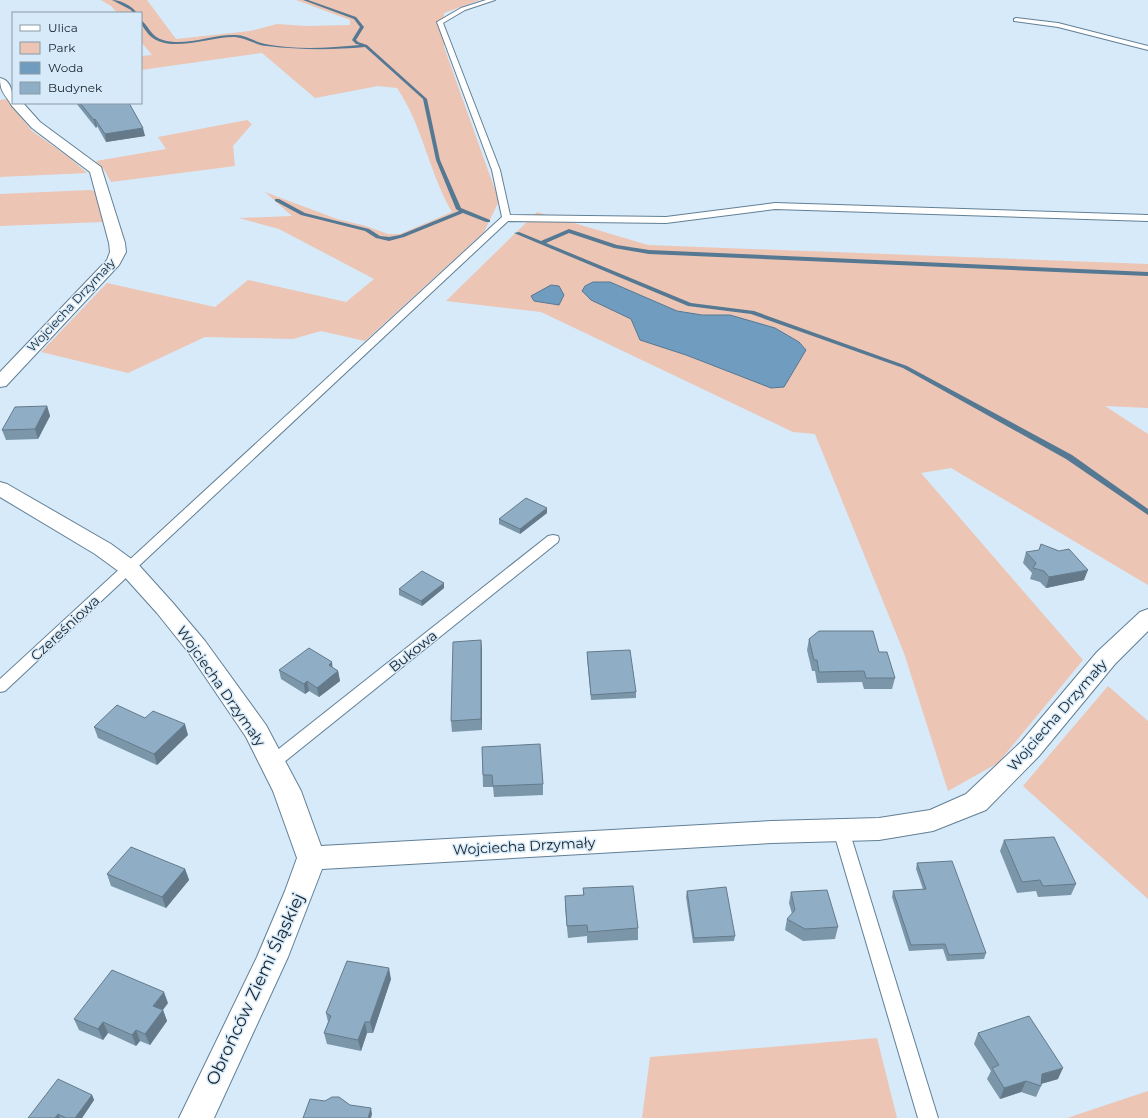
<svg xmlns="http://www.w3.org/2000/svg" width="1148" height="1118" font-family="Montserrat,sans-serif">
<rect width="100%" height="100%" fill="#d7eaf9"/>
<g fill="#ecc5b4">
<path d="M 101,0 L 147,0 L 176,39 L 250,31 L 277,24 L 306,26 L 350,25 L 350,20 L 296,0 L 480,0 L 444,13 L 444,47 L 499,201 L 484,232 L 365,341 L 321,331 L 293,339 L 205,337 L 128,373 L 41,352 L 107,283 L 215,307 L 248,280 L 346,302 L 374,279 L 279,229 L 239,218 L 292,216 L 265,192 L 337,219 L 366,226 L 388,234 L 400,234 L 452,212 C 429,173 423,126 397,88 L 378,86 L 315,98 L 262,53 L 141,70 L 141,56 L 152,55 L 141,42 L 141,13 L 117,13 L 111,6 Z"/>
<path d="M 6,99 L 32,131 L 70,158 L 87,173 L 0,177 L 0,100 Z"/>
<path d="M 247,120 L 252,124 L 233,146 L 235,166 L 111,182 L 105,171 L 96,161 L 166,149 L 158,137 Z"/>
<path d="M 90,190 L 97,192 L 103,222 L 0,226 L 0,194 Z"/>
<path d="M 537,212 L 648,245 L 1148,264 L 1148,408 L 1105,406 L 1148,434 L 1148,585 L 951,468 L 921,473 L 1083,660 L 998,763 L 948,791 L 904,653 L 815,434 L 793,432 L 541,312 L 446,301 Z"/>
<path d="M 1108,686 L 1148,721 L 1148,899 L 1023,786 Z"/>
<path d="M 877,1038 L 897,1118 L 642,1118 L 650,1057 Z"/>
<path d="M 1148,1091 L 1148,1118 L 1067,1118 Z"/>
</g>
<g fill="#709dbf" stroke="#557893">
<path d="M 593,282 L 610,282 L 677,311 L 702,315 L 730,315 L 775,328 L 799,342 L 806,350 L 784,387 L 771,388 L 686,355 L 640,340 L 631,319 L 591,300 L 582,291 L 585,286 Z"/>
<path d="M 551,285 L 559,286 L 564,295 L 559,305 L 534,301 L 531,296 Z"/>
</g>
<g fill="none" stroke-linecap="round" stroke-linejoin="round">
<g fill="#557893" fill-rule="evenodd">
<path d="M 112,0 C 121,0 132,6 137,13 L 133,13 L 131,10 Z"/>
<path d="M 303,0 L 308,0 L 356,17 L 364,27 L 356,40 L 358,42 L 367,45 L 427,99 L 440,160 L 461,208 L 490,220 L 490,222 L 486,222 L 463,213 L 404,237 L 389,241 L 376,238 L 365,231 L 301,215 L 275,201 L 275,199 L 279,199 L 305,213 L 369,229 L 380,236 L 389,237 L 400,235 L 459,211 L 456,209 L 436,160 L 423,99 L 365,47 C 333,50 300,50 267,46 C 256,45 246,38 235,37 C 210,36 163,57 146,31 C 143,27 141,24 141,20 C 149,26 151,37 163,40 C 186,47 212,34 236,35 C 246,35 255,42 265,44 C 295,50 329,48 360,45 L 356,44 L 352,40 L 360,27 L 354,19 Z"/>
<path d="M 569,229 L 617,245 L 649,250 L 1148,272 L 1148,276 L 649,254 L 614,248 L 569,233 L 546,243 L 691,303 L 754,311 L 907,366 L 1072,455 L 1148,509 L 1148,515 L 1066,459 L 903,368 L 751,314 L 688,306 L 514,233 L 519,232 L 541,241 Z"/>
</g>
<g stroke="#627f95" stroke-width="2">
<g id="service">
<path d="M 486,0 L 495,0 L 465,10 L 443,23 L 500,170 L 510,215 L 666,217 L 775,203 L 1148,215 L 1148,221 L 775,209 L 666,223 L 508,221 L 5,691 L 0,692 L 0,679 L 502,217 L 492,170 L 437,22 L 461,8 Z"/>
<path d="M 1016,18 L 1058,23 L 1148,46 L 1148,50 L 1058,27 L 1014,21 L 1014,19 Z"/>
<path d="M 553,535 L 558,536 L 559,539 L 558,542 L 278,767 L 272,769 L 266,767 L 264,763 L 266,759 L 548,536 Z"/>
<path d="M 841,823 L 847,825 L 849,830 L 938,1118 L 918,1118 L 833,830 L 835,825 Z"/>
</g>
</g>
<g stroke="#627f95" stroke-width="2">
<g id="minor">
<path d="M 0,78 C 11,80 13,93 13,103 L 23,103 L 40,122 L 101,167 L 125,243 L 126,252 L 119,265 L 6,386 L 0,387 L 0,372 L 107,260 L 110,252 L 109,243 L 90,172 L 32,128 L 12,106 C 6,95 0,93 0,78 Z"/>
<path d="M 0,482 L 7,484 L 111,544 L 137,563 L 173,603 L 205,641 L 266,725 L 301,791 L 321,846 L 772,821 L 879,818 L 930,810 L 966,794 L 1021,742 L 1097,652 L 1140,612 L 1148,609 L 1148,631 L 1115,664 L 1039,756 L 986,810 L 933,831 L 879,840 L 772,843 L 322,869 L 288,957 L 214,1118 L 179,1118 L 257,957 L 285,891 L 297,858 L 273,791 L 246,737 L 189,653 L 157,613 L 121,573 L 95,554 L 0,497 Z"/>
</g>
</g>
<use href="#service" fill="#fff" fill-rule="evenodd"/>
<use href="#minor" fill="#fff" fill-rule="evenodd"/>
</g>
<g fill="#7b96a9">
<path d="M 76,103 L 129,103 L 145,136 L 106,142 L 97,126 L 96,128 Z"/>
<path d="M 47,406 L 50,416 L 38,439 L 6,440 L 2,430 Z"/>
<path d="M 547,513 L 520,534 L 499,524 L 499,519 Z"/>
<path d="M 1026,552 L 1084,580 L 1046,588 L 1040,582 L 1030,579 L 1032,573 L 1023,563 Z"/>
<path d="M 444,588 L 422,606 L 399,595 L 399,589 Z"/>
<path d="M 809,639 L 879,652 L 895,678 L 892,689 L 864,689 L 862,682 L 817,683 L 815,671 L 812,671 L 807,650 Z"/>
<path d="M 481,640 L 482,651 L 482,730 L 452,732 L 451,721 Z"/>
<path d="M 587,652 L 636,692 L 636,698 L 591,700 L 587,657 Z"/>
<path d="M 333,668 L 338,671 L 340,681 L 319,697 L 309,691 L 305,694 L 281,679 L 279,670 Z"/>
<path d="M 145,718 L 188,735 L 157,765 L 98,738 L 94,727 Z"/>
<path d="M 482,747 L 543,784 L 543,795 L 494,797 L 493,787 L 483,787 Z"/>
<path d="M 1004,840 L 1076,884 L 1071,895 L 1038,897 L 1036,891 L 1017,893 L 1000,851 Z"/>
<path d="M 917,863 L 986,953 L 984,959 L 947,961 L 943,949 L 909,951 L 892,897 L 893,891 L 923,889 L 916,869 Z"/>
<path d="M 185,869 L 189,880 L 166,908 L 111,886 L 107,874 Z"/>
<path d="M 583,888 L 638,928 L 638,940 L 587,943 L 587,936 L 568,938 L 565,907 L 565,896 L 583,895 Z"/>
<path d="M 687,891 L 735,936 L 734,941 L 693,943 L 686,897 Z"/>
<path d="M 791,892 L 838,927 L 835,939 L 803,941 L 785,930 L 787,919 L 792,914 L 789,903 Z"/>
<path d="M 391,979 L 373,1033 L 367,1033 L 361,1051 L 327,1044 L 324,1033 L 328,1022 L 326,1013 Z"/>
<path d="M 168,1003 L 163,1010 L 167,1021 L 150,1045 L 140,1041 L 136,1046 L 108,1033 L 103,1040 L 79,1030 L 74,1019 Z"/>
<path d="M 978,1033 L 1058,1079 L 1041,1084 L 1041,1086 L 1036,1097 L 1021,1092 L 1000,1099 L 987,1079 L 991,1071 L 974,1044 Z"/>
<path d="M 92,1095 L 94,1100 L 82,1118 L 28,1118 Z"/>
</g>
<g fill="#647a8a">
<path d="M 95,119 L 97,126 L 96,128 L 94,120 Z"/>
<path d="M 143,128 L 145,136 L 106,142 L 105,134 Z"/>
<path d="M 47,406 L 50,416 L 38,439 L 35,429 Z"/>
<path d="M 547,508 L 547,513 L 520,534 L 520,529 Z"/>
<path d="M 1088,570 L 1084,580 L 1046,588 L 1049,577 Z"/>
<path d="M 444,583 L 444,588 L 422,606 L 421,601 Z"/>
<path d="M 481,640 L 482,651 L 482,730 L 481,719 Z"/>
<path d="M 332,662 L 333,672 L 329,665 Z"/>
<path d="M 338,671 L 340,681 L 319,697 L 317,688 Z"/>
<path d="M 307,681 L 309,691 L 305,694 L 304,684 Z"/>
<path d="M 185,724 L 188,735 L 157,765 L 154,754 Z"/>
<path d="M 185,869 L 189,880 L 166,908 L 162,897 Z"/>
<path d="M 389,968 L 391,979 L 373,1033 L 370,1022 Z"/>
<path d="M 164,992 L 168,1003 L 157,1017 L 153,1006 Z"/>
<path d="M 163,1010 L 167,1021 L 150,1045 L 145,1034 Z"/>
<path d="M 103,1022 L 108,1033 L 103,1040 L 98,1029 Z"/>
<path d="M 365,1022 L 367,1033 L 361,1051 L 358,1040 Z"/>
<path d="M 136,1030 L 140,1041 L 136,1046 L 132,1035 Z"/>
<path d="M 1063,1068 L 1058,1079 L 1037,1085 L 1042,1074 Z"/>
<path d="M 1026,1081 L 1021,1092 L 1000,1099 L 1004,1088 Z"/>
<path d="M 92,1095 L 94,1100 L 82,1118 L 75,1118 Z"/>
<path d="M 371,1108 L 372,1114 L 371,1118 L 368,1118 Z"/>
<path d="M 58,1114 L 60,1118 L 55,1118 Z"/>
</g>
<g fill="#8faec5" stroke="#647a8a">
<path d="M 80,103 L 129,103 L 143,128 L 105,134 L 95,119 L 94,120 Z"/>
<path d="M 47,406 L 35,429 L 2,430 L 15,407 Z"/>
<path d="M 526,498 L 547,508 L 520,529 L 499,519 Z"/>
<path d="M 1041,544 L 1059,551 L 1069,549 L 1088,570 L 1049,577 L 1044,571 L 1033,568 L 1036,563 L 1026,552 L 1039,550 Z"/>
<path d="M 422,571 L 444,583 L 421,601 L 399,589 Z"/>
<path d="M 819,631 L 873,631 L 879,652 L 887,652 L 895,678 L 866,678 L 864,671 L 819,672 L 817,660 L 814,660 L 809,639 Z"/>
<path d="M 481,640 L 481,719 L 451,721 L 453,642 Z"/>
<path d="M 309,648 L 332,662 L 329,665 L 338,671 L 317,688 L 307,681 L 304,684 L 279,670 Z"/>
<path d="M 630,650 L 636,692 L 591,695 L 587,652 Z"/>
<path d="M 117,705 L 145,718 L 153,711 L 185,724 L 154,754 L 94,727 Z"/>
<path d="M 540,744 L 543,784 L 493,786 L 492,775 L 483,775 L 482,747 Z"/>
<path d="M 1054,837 L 1076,884 L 1043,886 L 1040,880 L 1022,882 L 1004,840 Z"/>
<path d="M 131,847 L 185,869 L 162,897 L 107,874 Z"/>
<path d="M 952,861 L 986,953 L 949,955 L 945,944 L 911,945 L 893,891 L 926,889 L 917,863 Z"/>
<path d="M 633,886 L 638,928 L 588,932 L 587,925 L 567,926 L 565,896 L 584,895 L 583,888 Z"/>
<path d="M 726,887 L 735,936 L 694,938 L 687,891 Z"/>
<path d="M 827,890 L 838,927 L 805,929 L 787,919 L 795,910 L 791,892 Z"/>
<path d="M 347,961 L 389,968 L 370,1022 L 365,1022 L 358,1040 L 324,1033 L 331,1016 L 326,1013 Z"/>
<path d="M 112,970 L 164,992 L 153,1006 L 163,1010 L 145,1034 L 136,1030 L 132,1035 L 103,1022 L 98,1029 L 74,1019 Z"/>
<path d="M 1029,1016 L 1063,1068 L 1042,1074 L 1041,1086 L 1026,1081 L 1004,1088 L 992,1068 L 999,1065 L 978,1033 Z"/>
<path d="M 58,1079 L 92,1095 L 75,1118 L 66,1118 L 58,1114 L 55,1118 L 28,1118 Z"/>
<path d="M 332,1097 L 339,1097 L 350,1105 L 371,1108 L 368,1118 L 303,1118 L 310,1099 L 325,1101 Z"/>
</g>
<g text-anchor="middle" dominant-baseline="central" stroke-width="3" stroke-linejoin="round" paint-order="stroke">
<g font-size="12" fill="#17232c" stroke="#d7eaf9">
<text transform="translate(71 305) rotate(-47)">Wojciecha Drzymały</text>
</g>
<g font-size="14" fill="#17232c" stroke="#d7eaf9">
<text transform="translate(65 628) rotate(-43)">Czereśniowa</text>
<text transform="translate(413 651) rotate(-39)">Bukowa</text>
<text transform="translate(221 686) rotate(55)">Wojciecha Drzymały</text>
<text transform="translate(1057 715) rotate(-49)">Wojciecha Drzymały</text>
<text transform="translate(524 846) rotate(-3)">Wojciecha Drzymały</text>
</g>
<g font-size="17" fill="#17232c" stroke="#d7eaf9">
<text transform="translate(255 989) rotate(-65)">Obrońców Ziemi Śląskiej</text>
</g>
</g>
<rect x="12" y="12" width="130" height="92" fill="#d7eaf9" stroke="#8a9aa7"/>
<rect x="20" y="25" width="20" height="6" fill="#ffffff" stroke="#8a9aa7"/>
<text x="48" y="32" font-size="12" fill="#17232c">Ulica</text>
<rect x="20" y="42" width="20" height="12" fill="#ecc5b4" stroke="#8a9aa7"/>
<text x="48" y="52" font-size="12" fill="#17232c">Park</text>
<rect x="20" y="62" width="20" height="12" fill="#709dbf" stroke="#8a9aa7"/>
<text x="48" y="72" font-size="12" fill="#17232c">Woda</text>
<rect x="20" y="82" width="20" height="12" fill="#8faec5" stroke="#8a9aa7"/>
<text x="48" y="92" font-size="12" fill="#17232c">Budynek</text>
</svg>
